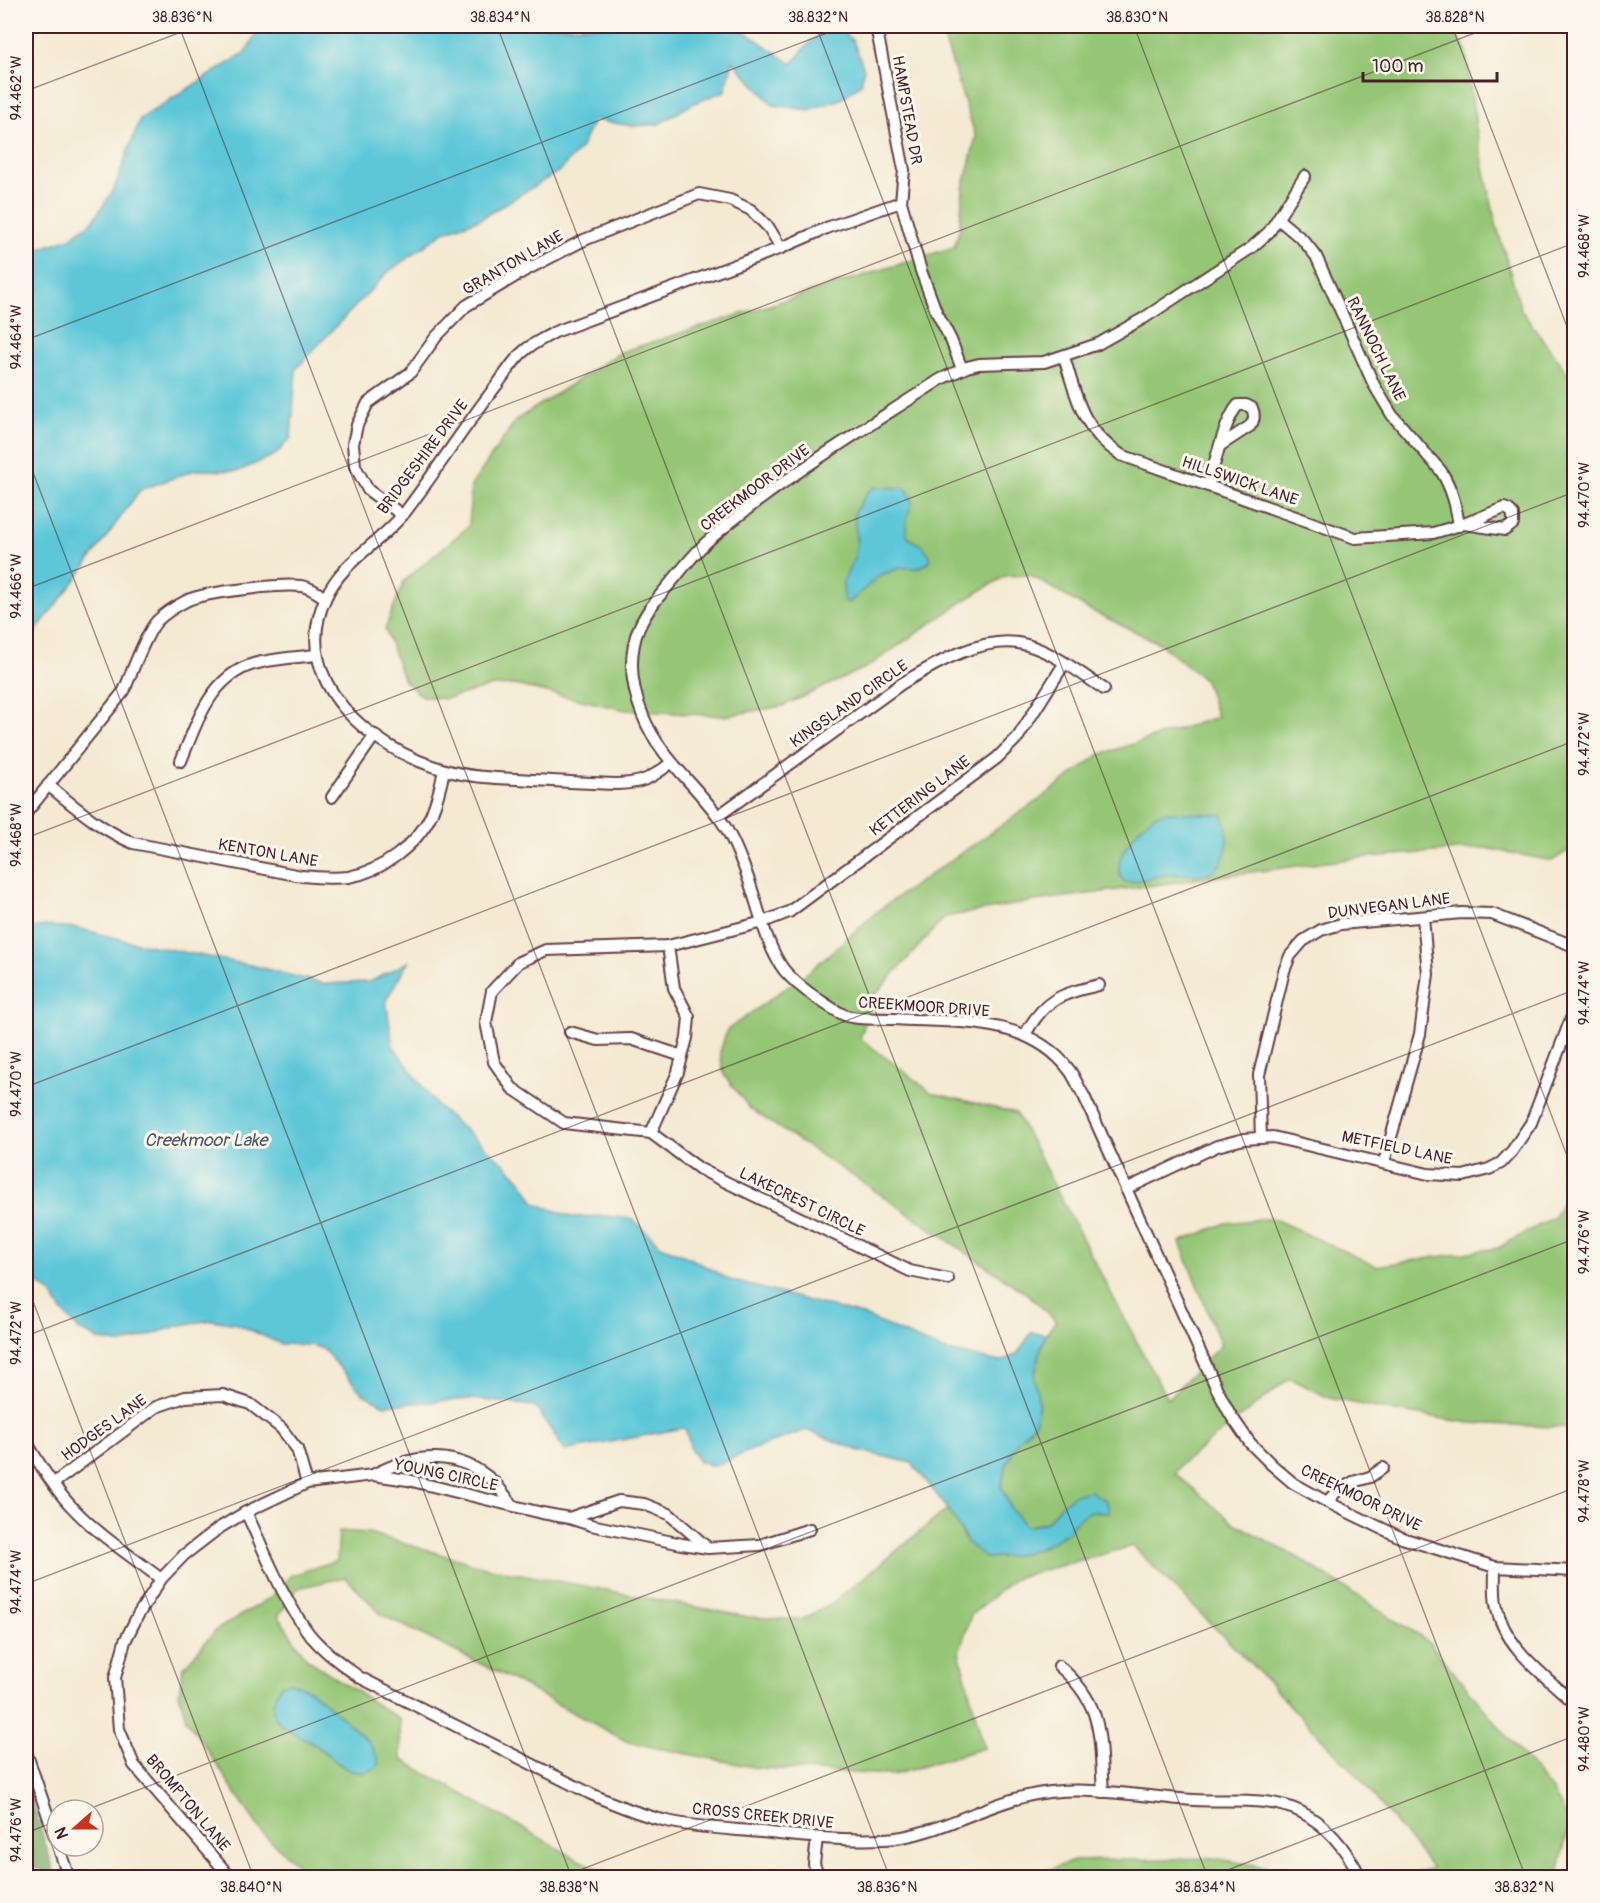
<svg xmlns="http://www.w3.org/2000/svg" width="1600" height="1903" font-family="Pangolin,sans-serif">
<rect width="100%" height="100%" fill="#fbf7ec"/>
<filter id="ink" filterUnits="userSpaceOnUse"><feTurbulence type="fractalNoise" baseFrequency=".0167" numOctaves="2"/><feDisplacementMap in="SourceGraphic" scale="12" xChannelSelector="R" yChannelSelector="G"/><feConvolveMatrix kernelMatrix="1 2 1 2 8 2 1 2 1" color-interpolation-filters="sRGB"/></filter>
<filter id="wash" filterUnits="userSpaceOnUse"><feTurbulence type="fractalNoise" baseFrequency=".008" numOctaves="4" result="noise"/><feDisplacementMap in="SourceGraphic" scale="24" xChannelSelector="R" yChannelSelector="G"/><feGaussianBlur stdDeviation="1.35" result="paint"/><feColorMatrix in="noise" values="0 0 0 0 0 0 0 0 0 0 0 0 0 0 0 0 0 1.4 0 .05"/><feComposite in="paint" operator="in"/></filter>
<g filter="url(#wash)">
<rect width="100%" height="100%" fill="#f4e9d1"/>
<g fill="#95c676" stroke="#707250" stroke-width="1.5">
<path d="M 940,26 L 1433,26 L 1453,29 L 1466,51 L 1476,128 L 1495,220 L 1521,310 L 1574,382 L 1574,847 L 1552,861 L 1485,848 L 1357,858 L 1035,901 L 945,917 L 874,996 L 860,1038 L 932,1093 L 1016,1113 L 1167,1399 L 1221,1345 L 1180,1242 L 1226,1223 L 1272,1218 L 1376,1266 L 1498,1248 L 1554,1217 L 1574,1179 L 1574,1428 L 1470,1423 L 1382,1409 L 1329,1398 L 1290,1378 L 1180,1465 L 1175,1473 L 1231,1521 L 1300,1559 L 1428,1641 L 1553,1792 L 1570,1823 L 1557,1877 L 1404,1877 L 1432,1868 L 1361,1780 L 1252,1665 L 1133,1546 L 1015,1578 L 971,1615 L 959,1652 L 984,1748 L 893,1775 L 758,1768 L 628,1742 L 507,1677 L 382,1615 L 345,1577 L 298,1588 L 278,1616 L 307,1659 L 400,1720 L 401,1759 L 577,1859 L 617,1877 L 312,1877 L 264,1835 L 186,1719 L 179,1694 L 183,1668 L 216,1630 L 270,1598 L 290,1576 L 337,1560 L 339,1531 L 369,1533 L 488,1568 L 749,1617 L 801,1620 L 831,1604 L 948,1509 L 968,1543 L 1069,1532 L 1074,1523 L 1090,1511 L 1060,1506 L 1047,1522 L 1026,1527 L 1011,1509 L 1001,1486 L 1007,1463 L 1017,1442 L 1035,1423 L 1039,1402 L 1034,1379 L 1039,1353 L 1046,1334 L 1056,1321 L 1030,1296 L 862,1182 L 750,1109 L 724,1075 L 720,1052 L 727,1030 L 811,970 L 880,909 L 1040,799 L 1099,755 L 1217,717 L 1205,680 L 1159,643 L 1086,608 L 1030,575 L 1005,576 L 965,600 L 867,667 L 783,706 L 724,716 L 625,710 L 515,685 L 493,686 L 445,699 L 422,696 L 404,681 L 385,629 L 404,581 L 469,526 L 471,486 L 516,420 L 621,352 L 954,247 L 959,231 L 963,190 L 976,137 Z"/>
<path d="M 1212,1858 L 1266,1867 L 1286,1877 L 1028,1877 L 1074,1861 Z"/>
</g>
<path fill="#78ab67" stroke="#616549" stroke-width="1.5" d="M 26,1783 L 55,1874 L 32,1867 L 26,1869 Z"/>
<g fill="#5dc7d8" stroke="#547382" stroke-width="1.5">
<path d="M 260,26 L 728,26 L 748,34 L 792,64 C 804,48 817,31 838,28 L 853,41 L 864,69 L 861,84 L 841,99 L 809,110 L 773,105 L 733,61 L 725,91 L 692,104 L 659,124 L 634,126 L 594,120 L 580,149 L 558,172 L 480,219 L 444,232 L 388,272 L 320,343 L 296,369 L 291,438 L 275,455 L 239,471 L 195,470 L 140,490 L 77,578 L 26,643 L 26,245 L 39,249 L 70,238 L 93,221 L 114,189 L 140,119 L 246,52 Z"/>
<path d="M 875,487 L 905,488 C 920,504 904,512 906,529 C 907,540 913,541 921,545 C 925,547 928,553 930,556 L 929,563 L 918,568 L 901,568 L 880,575 L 849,603 L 844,600 L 843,583 L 854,558 L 857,546 L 854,513 L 867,493 Z"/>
<path d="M 1168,812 L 1222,815 C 1231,831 1229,865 1209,873 C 1197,878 1183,873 1171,874 C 1155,876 1141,882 1125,882 C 1107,866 1135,829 1151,818 C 1156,814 1162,813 1168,812 Z"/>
<path d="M 45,926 L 77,928 L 128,941 L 254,966 L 325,984 L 370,982 L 408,962 L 386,1000 L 393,1046 L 437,1106 L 506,1165 L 523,1183 L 535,1203 L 571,1217 L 606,1216 L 633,1219 L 661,1246 L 690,1258 L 730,1280 L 862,1315 L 942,1350 L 1001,1362 L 1017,1354 L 1031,1333 L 1046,1334 L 1039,1353 L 1034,1379 L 1039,1402 L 1035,1423 L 1017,1442 L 1007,1463 L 1001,1486 L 1011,1509 L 1026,1527 L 1047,1522 L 1060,1506 L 1074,1495 L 1091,1491 L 1107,1502 L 1109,1513 L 1090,1511 L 1074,1523 L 1069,1532 L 1039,1549 L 1011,1556 L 985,1558 L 968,1543 L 948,1509 L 912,1463 L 860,1451 L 806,1430 L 756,1448 L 715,1466 L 699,1462 L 691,1450 L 686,1430 L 683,1428 L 565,1451 L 535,1406 L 472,1399 L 384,1405 L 363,1394 L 323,1349 L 311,1345 L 281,1344 L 237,1324 L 212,1320 L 180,1325 L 123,1344 L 100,1340 L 79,1330 L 62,1311 L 50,1292 L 35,1282 L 26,1279 L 26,929 Z"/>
<path d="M 290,1682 L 310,1690 L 346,1721 L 370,1743 L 378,1758 L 379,1765 C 353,1788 330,1753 311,1742 C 284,1727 260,1720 281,1685 Z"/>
</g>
</g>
<g filter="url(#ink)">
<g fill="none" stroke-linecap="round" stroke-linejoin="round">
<g stroke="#643d44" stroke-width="14">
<g id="minor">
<path d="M 876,26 L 904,170 L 901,202 L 921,271 L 936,311 L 951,340 L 962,369"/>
<path d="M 1305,176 L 1269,232 L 1251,248 L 1144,318 L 1098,344 L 1044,362 L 979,364 L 967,367 L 941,379 C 863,430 780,479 709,540 C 694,553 681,571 668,586 C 653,603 638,622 634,644 C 629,668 634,694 643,716 C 659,756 692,781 717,815 C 727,827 735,845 741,860 C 756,892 763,942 784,970 C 793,981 806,991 818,999 C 827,1005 838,1013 847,1016 C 860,1020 880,1018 893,1019 C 954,1023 1029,1015 1070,1071 C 1075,1078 1079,1088 1084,1096 L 1216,1387 L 1230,1414 L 1250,1443 L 1272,1465 L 1293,1483 L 1327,1502 L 1402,1538 L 1495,1567 L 1574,1571"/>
<path d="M 1574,216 L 1574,230"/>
<path d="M 1278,219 L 1303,240 L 1316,256 L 1374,385 L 1392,415 L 1441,471 C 1452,489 1456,505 1459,526"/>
<path d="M 1064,357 C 1077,399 1082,430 1121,455 L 1355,538 L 1433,533 L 1464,524 L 1504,508 L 1509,510 L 1513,514 L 1513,524 L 1505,530 L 1464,524"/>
<path d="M 1208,486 C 1215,464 1224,421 1238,405 L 1246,405 L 1252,408 C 1255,415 1255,420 1250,426 L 1221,445"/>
<path d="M 402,515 L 368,490 L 355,466 L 353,444 L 357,425 L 368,403 L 410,373 L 436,337 L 466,306 L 524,271 L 584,240 L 699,194 L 730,200 L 751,210 L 769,228 L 781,248"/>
<path d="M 181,761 C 198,720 212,671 262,662 C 280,658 299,657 317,655"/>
<path d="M 671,763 C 650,779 643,783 617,784 C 584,783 550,781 517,779 C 493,778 469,777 445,770 C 372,750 287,681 326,597 C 342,561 382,542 406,511 C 437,470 464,427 496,386 C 505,375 513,360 524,351 C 533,343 545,338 555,332 L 781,248 L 829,227 L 901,202"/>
<path d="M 48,785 C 75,807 100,829 133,843 L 301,876 C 317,877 332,879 348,877 C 381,872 417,845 431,815 C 437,801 441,785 444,770"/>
<path d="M 332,797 L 375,735"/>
<path d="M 26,813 L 124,691 C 131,674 146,633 157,621 C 165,613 178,605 188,600 C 206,592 280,584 301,586 C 310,587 318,593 325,598"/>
<path d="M 718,816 L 901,684 C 936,663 986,633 1027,645 C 1055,653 1080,673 1104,689"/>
<path d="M 570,1032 L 598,1040 L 631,1039 L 682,1056"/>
<path d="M 1025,1035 C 1044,999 1061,994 1099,985"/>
<path d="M 651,1133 L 678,1072 L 687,1038 L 689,1017 L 674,988 L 668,946"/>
<path d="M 1261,1138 L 1259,1075 L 1284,971 L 1290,956 L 1303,941 L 1321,930 L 1341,924 L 1462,913 L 1492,914 L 1574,946"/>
<path d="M 1384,1162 L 1420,1034 L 1428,974 L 1423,917"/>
<path d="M 1126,1189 L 1217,1146 L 1244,1139 L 1273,1137 L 1428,1174 L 1463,1176 L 1489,1169 L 1501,1163 L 1512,1151 L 1531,1123 L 1574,1011"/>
<path d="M 948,1279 L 910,1271 L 728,1183 L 700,1169 L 651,1133 L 564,1123 L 512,1088 L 494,1062 L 486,1022 L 492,991 L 519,962 L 546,950 L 668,946 L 763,922 L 789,912 L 997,758 L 1018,737 L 1064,664"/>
<path d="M 26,1441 C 38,1462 54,1488 71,1506 C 97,1534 131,1556 161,1579"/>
<path d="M 373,1475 C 414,1453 459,1449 495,1483 C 501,1490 507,1498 513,1505"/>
<path d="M 54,1483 L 156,1407 L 185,1397 L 223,1395 L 250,1404 L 281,1428 L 297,1449 L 307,1483"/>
<path d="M 1327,1502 L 1336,1492 L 1353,1482 L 1370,1477 L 1383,1468"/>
<path d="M 246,1512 C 265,1552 283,1600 310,1635 C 324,1652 342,1664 359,1677 L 591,1794 C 616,1805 640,1815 667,1821 C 698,1828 731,1829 762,1832 C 802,1837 843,1841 884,1839 C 933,1837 980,1806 1027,1796 C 1081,1783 1139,1797 1194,1800 C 1229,1802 1268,1796 1301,1812 C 1329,1826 1347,1850 1361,1878"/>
<path d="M 569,1518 L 619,1501 L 644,1504 L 669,1514 L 708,1548"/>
<path d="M 1495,1567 C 1495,1578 1494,1592 1496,1604 C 1503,1647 1545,1675 1574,1703"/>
<path d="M 1059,1666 C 1105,1705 1099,1737 1103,1792"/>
<path d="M 26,1752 L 57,1842"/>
<path d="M 817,1838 L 814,1864 L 819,1878"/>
<path d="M 58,1846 L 69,1878"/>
<path d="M 231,1878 L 134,1765 L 119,1729 L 115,1678 L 125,1641 L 138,1615 L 161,1579 L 184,1555 L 219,1528 L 246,1512 L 307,1483 L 373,1475 L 408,1480 L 542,1513 L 569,1518 L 591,1525 L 682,1544 L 708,1548 L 760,1545 L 810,1529"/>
</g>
</g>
<use href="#minor" stroke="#fff" stroke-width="10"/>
</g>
</g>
<path fill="none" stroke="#4a1f2b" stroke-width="1.5" stroke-opacity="0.45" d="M 179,26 L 890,1878M 497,26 L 1208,1878M 816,26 L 1526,1878M 1134,26 L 1574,1174M 1452,26 L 1574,345M 26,91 L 197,26M 26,340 L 845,26M 26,454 L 572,1878M 26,589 L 1493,26M 26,838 L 1574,243M 26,1087 L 1574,492M 26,1283 L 254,1878M 26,1336 L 1574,741M 26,1584 L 1574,990M 86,1810 L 1574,1239M 26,1833 L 57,1821M 559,1878 L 1574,1488M 1207,1878 L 1574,1736"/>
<g text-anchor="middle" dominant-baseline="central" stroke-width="6" stroke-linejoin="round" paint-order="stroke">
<g font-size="16" fill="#4a1f2b" stroke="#fbf7ec">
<text transform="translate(907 110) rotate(80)">HAMPSTEAD DR</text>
<text transform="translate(513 263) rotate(-30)">GRANTON LANE</text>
<text transform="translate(1376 349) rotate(64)">RANNOCH LANE</text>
<text transform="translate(423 457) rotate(-53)">BRIDGESHIRE DRIVE</text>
<text transform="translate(1240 481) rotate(19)">HILLSWICK LANE</text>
<text transform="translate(755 488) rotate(-37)">CREEKMOOR DRIVE</text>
<text transform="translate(849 704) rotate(-35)">KINGSLAND CIRCLE</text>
<text transform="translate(920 796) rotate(-37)">KETTERING LANE</text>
<text transform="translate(268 853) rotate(10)">KENTON LANE</text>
<text transform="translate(1389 906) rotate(-7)">DUNVEGAN LANE</text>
<text transform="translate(924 1007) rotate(4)">CREEKMOOR DRIVE</text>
<text transform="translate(1397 1148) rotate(12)">METFIELD LANE</text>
<text transform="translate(802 1202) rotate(26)">LAKECREST CIRCLE</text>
<text transform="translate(104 1428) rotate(-36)">HODGES LANE</text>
<text transform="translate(446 1475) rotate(12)">YOUNG CIRCLE</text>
<text transform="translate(1361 1498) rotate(26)">CREEKMOOR DRIVE</text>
<text transform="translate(188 1803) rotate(50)">BROMPTON LANE</text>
<text transform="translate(763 1816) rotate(6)">CROSS CREEK DRIVE</text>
</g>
<g font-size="18" font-style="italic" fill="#515a68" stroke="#fbf7ec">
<text x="206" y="1140">Creekmoor Lake</text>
</g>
</g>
<rect width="1600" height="1903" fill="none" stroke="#fbf7ec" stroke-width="66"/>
<g transform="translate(75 1828) rotate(249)"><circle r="28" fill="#fbf7ec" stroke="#b4a19f" stroke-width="1.5"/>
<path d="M0-4.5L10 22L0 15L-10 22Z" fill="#c8321e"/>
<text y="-9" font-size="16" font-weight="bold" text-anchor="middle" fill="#4a1f2b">N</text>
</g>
<path d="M1363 72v9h134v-9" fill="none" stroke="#4a1f2b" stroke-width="3"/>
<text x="1372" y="72" font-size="18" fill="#4a1f2b" stroke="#fbf7ec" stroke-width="4.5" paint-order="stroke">100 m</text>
<rect x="33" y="33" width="1534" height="1837" fill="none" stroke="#4a1f2b" stroke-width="2"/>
<g font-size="15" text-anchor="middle" fill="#4a1f2b">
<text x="182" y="22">38.836°N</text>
<text x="500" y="22">38.834°N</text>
<text x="818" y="22">38.832°N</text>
<text x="1137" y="22">38.830°N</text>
<text x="1455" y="22">38.828°N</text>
<text transform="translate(16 88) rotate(-90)" y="5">94.462°W</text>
<text transform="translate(1584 246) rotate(-90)" y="5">94.468°W</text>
<text transform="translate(16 337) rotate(-90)" y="5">94.464°W</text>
<text transform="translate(1584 495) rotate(-90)" y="5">94.470°W</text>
<text transform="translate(16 586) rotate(-90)" y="5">94.466°W</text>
<text transform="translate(1584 744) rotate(-90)" y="5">94.472°W</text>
<text transform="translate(16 835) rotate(-90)" y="5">94.468°W</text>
<text transform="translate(1584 993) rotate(-90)" y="5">94.474°W</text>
<text transform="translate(16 1084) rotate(-90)" y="5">94.470°W</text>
<text transform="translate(1584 1242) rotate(-90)" y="5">94.476°W</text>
<text transform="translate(16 1333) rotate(-90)" y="5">94.472°W</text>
<text transform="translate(1584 1491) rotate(-90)" y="5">94.478°W</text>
<text transform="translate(16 1582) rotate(-90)" y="5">94.474°W</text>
<text transform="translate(1584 1739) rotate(-90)" y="5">94.480°W</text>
<text transform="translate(16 1830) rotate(-90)" y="5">94.476°W</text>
<text x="251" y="1892">38.840°N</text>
<text x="569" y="1892">38.838°N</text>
<text x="887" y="1892">38.836°N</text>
<text x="1205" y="1892">38.834°N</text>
<text x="1524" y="1892">38.832°N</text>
</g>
</svg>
